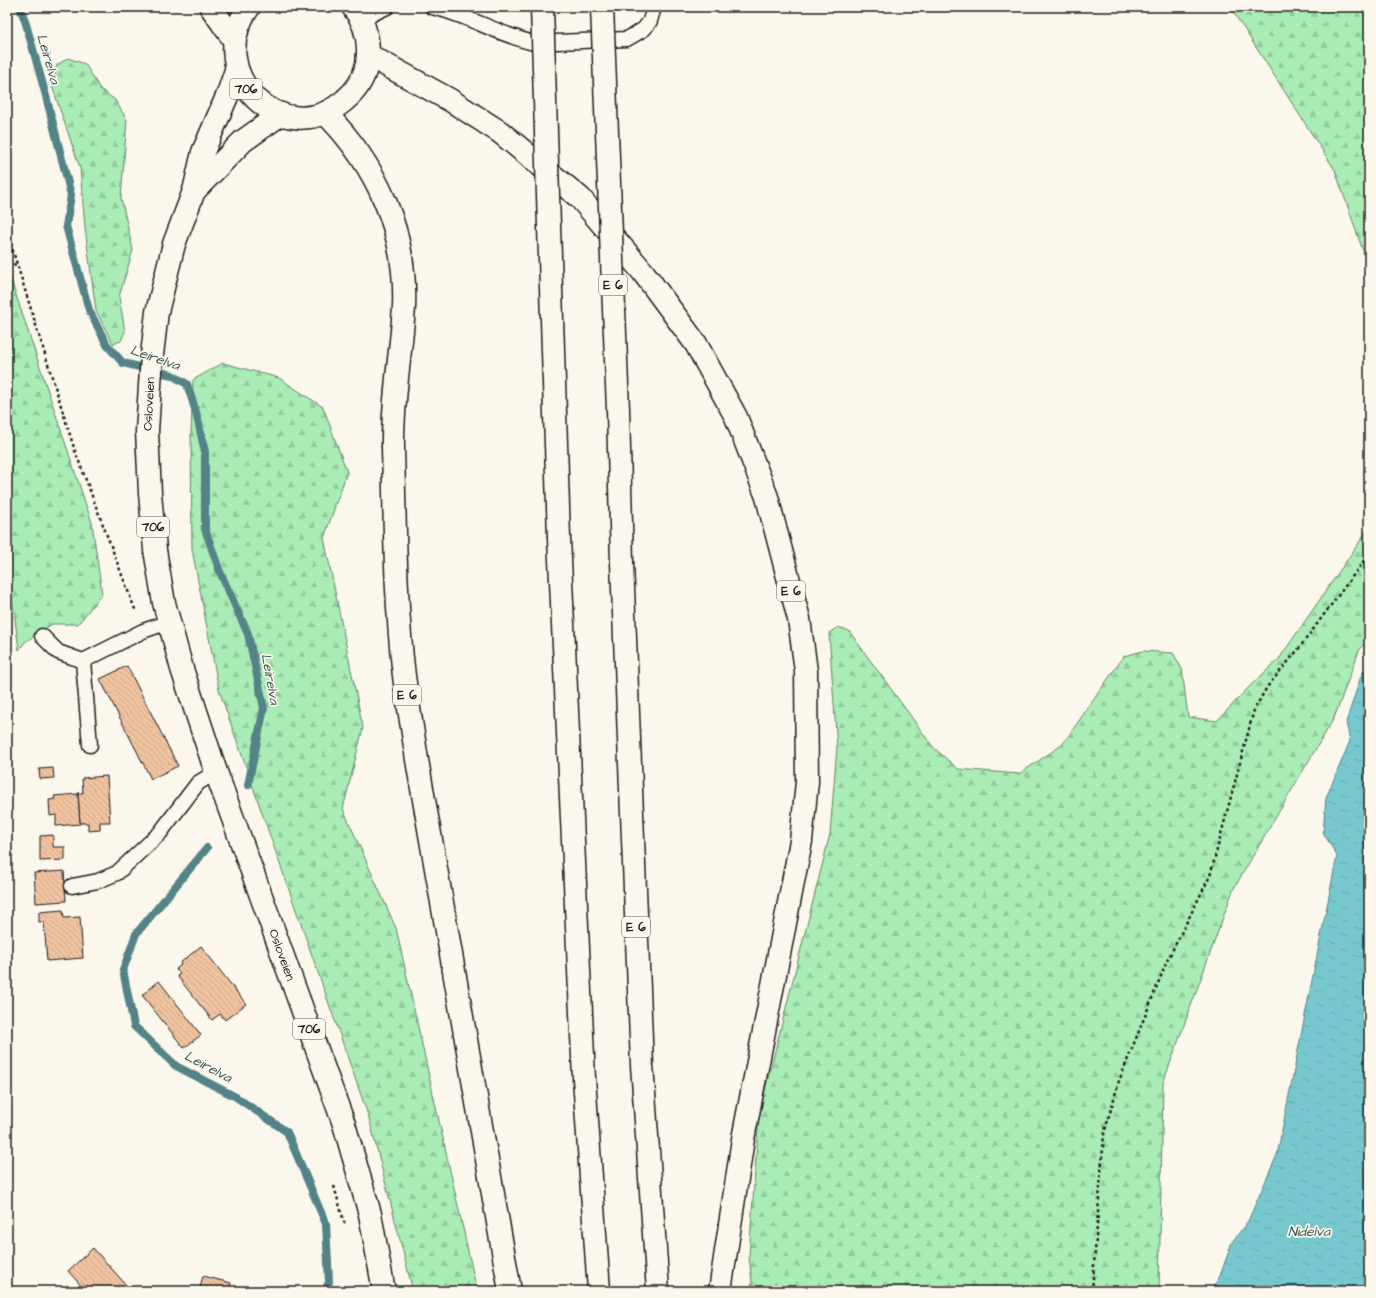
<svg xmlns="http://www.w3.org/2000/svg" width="1376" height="1298" font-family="'Architects Daughter',sans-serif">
<defs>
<pattern id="forest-firs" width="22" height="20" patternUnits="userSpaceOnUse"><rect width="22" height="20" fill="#a9ecb5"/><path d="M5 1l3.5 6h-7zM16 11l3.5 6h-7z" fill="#91ca9b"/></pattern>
<pattern id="water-ripples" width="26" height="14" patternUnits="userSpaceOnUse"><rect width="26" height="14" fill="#77c8ce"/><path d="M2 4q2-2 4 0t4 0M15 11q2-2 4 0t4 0" fill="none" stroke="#66abb0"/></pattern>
<pattern id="building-back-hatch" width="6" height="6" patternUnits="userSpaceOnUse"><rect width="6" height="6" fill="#f1c3a0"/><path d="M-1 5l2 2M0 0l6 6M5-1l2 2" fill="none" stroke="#cea789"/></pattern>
</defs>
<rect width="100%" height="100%" fill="#fbf7ec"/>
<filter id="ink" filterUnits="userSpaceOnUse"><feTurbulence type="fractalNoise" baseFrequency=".025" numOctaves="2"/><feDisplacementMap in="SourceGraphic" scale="8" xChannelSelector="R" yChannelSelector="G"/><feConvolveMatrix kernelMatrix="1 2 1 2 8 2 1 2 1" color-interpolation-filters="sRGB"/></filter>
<g filter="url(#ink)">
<g fill="url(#forest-firs)" stroke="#628468">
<path d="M 1230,7 L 1369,7 L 1369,268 L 1335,170 Z"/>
<path d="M 68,58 L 85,64 L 100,89 L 115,100 L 127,120 L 121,198 L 133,250 L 119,297 L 125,331 L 121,341 L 113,344 L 96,311 L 85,228 L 80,168 L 52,86 L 57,65 Z"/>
<path d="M 7,268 L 92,523 L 102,594 L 78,624 L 52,624 L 25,642 L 19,650 L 7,558 Z"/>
<path d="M 223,363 L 279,378 L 323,407 L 347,472 L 324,538 L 363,728 L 343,809 L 396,928 L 477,1291 L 413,1291 L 369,1118 L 219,690 L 192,549 L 191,434 L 193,380 Z"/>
<path d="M 1369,528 L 1369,637 L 1359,651 L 1334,718 L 1233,890 L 1163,1083 L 1159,1291 L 750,1291 L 752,1282 L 749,1256 L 759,1114 L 830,834 L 837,747 L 829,633 L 838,627 L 849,631 L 933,747 L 958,769 L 1019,774 L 1062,745 L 1124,656 L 1143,651 L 1173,653 L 1182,669 L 1188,717 L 1217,721 L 1250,686 L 1279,659 Z"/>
</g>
<path fill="url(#water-ripples)" stroke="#538387" d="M 1369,666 L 1369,1291 L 1211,1291 L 1220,1276 L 1232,1242 L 1248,1221 L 1277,1155 L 1337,856 L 1323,832 L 1326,798 L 1350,741 L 1346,722 L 1362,673 Z"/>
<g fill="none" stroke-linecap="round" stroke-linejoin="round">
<g stroke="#538387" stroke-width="8">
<path d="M 20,7 L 26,24 L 46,96 L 71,195 L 66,226 L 89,310 L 107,345 L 123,363 L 172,375 L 187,384 L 196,412 L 205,452 L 205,529 L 220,572 L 248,634 L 264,708 L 248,785"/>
<path d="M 207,848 L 136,934 L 123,970 L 134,1026 L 176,1066 L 236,1097 L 287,1132 L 326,1224 L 329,1282 L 325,1291"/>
</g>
</g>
<g fill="url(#building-back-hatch)" stroke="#1c1c1c">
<path d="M 127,666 L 178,766 L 151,779 L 100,679 Z"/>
<path d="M 53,768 L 54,778 L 40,779 L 39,769 Z"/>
<path d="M 107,776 L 110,822 L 100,822 L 100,830 L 88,831 L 88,823 L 80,823 L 78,793 L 83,793 L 82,778 Z"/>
<path d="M 78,794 L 80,824 L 56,826 L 56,815 L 50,816 L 49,800 L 55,799 L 54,796 Z"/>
<path d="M 53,835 L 53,847 L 65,847 L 65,860 L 40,861 L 40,836 Z"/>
<path d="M 64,871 L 66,901 L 36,903 L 34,873 Z"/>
<path d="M 63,910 L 64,918 L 80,917 L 83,958 L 47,961 L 44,922 L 39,922 L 39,912 Z"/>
<path d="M 201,946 L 246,1004 L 225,1020 L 220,1014 L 212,1020 L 177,976 L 180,974 L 176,969 L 181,965 L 180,963 Z"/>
<path d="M 159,981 L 201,1035 L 184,1048 L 142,995 Z"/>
<path d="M 93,1248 L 128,1287 L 123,1291 L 86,1291 L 68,1271 Z"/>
<path d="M 203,1276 L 231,1283 L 229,1291 L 199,1291 Z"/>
</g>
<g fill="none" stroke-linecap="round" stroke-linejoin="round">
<g stroke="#1c1c1c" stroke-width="17">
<g id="service">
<path d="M 432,7 C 468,15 499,35 534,43 L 627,39 L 644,29 L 650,21 L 654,7"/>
<path d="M 361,19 L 387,7"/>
<path d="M 42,636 L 58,652 L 83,661"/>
<path d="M 90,745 L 83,661 L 143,631 L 169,622"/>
<path d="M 72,886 L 98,881 L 117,873 L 160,833 L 198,783 L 216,772"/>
</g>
</g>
<g stroke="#1c1c1c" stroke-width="25">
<g id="trunk">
<path d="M 211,7 L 234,40"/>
<path d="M 249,7 C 200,73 284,154 345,100 C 356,91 364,78 367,64 C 370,44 366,23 353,7"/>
<path d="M 368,55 L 450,100 L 500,132 L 580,198 L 643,272 L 696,344 L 736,417 L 767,497 L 799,619 L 806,671 L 807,782 L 801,841 L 743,1139 L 720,1291"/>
<path d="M 236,70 L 228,94 L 203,152 L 194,191 L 174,244 L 157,312 L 152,355 L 147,431 L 150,493 L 155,550 L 164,603 L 182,669 L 216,772 L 344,1124 L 370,1214 L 384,1291"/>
<path d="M 325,113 C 377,165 407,232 404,307 C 401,354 392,401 393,448 C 395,524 395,601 404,676 C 408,704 413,732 417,760 L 510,1291"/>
<path d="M 194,191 L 243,141 L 281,114"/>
<path d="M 559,538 L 584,1078 L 599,1291"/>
<path d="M 622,563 L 642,1065 L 658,1291"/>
</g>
</g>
<g stroke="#1c1c1c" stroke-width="2.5" stroke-dasharray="3 3" stroke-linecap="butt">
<path d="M 7,232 L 75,451 L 136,612"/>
<path d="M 7,263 L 16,265"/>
<path d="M 334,1186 L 345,1225"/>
<path d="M 1092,1291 L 1104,1134 L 1119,1081 L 1167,961 L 1210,876 L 1254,710 L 1267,687 L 1297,651 L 1369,554"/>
</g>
<use href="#service" stroke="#fbf7ec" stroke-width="14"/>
<use href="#trunk" stroke="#fbf7ec" stroke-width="22"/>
<g stroke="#1c1c1c" stroke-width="25" stroke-linecap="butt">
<g id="trunk-bridge">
<path d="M 542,7 L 559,538"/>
<path d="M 602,7 L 618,410 L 622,563"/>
</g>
</g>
<use href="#trunk-bridge" stroke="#fbf7ec" stroke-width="22"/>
</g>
</g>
<g text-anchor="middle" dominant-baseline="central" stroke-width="3.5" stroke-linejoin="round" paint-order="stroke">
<g fill="#fbf7ec" stroke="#5f5e5a" stroke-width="1">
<rect x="230" y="79" width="32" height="20" rx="3"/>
<rect x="599" y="275" width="28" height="20" rx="3"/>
<rect x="137" y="517" width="32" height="20" rx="3"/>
<rect x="777" y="581" width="28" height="20" rx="3"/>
<rect x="393" y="685" width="28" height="20" rx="3"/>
<rect x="622" y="917" width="28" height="20" rx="3"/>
<rect x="293" y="1019" width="32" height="20" rx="3"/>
</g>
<g font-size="12" font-weight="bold" fill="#1c1c1c">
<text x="246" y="89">706</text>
<text x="613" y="285">E 6</text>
<text x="153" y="527">706</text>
<text x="791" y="591">E 6</text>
<text x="407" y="695">E 6</text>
<text x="636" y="927">E 6</text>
<text x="309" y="1029">706</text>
</g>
<g font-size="13" fill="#1c1c1c" stroke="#fbf7ec">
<text transform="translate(149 404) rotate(-87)">Osloveien</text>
<text transform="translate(282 955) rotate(70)">Osloveien</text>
</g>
<g font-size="14" font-style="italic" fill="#3c585a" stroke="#fbf7ec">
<text transform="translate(48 59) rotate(74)">Leirelva</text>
<text transform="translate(155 358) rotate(19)">Leirelva</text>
<text transform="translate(270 679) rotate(80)">Leirelva</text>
<text transform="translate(208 1067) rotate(28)">Leirelva</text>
<text x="1309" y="1232">Nidelva</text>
</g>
</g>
<rect width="1376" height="1298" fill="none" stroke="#fbf7ec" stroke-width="24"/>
<rect x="12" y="12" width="1352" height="1274" fill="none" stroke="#1c1c1c" stroke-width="1.5" filter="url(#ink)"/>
</svg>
